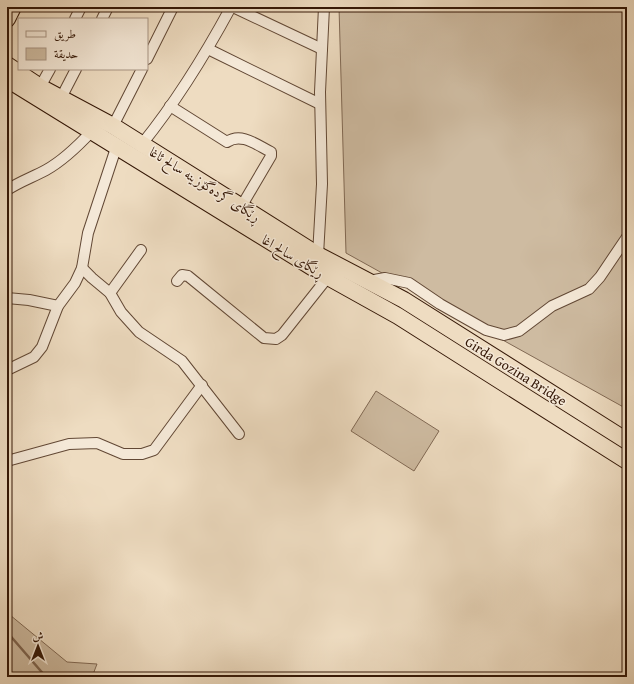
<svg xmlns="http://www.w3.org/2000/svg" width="634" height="684" font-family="'Gentium Book Plus',Amiri,serif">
<rect width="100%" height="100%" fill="#eedcc1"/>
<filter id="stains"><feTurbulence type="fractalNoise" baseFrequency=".005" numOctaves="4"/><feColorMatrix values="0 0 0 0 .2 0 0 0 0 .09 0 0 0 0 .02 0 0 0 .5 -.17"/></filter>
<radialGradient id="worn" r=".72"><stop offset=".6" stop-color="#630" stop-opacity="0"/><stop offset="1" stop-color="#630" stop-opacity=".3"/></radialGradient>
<g fill="#cebba1" stroke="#816954">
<path d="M 339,7 L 627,7 L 627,409 L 346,253 Z"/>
<path d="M 376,391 L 439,431 L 414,471 L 351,431 Z"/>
<path d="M 7,607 L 10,615 L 67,662 L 97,664 L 92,677 L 7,677 Z"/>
</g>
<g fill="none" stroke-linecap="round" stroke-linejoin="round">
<path stroke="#7e6550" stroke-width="2.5" d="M 7,632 L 46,677"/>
<g stroke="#624835" stroke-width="12">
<g id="minor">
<path d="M 233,7 L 322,49"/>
<path d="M 75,19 L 81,7"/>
<path d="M 102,19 L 108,7"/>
<path d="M 208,49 L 320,104"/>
<path d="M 147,59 L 173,7"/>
<path d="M 40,87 L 50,69"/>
<path d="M 61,98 L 76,69"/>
<path d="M 170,106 L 227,142 C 241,132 257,145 271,152 L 271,156 L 241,207"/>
<path d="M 113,126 L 142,69"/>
<path d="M 142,144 C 176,102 205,55 231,7"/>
<path d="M 7,190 C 19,182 33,177 46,170 C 64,160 78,146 92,131"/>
<path d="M 318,255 L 322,184 L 320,92 L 324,7"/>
<path d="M 82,268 L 92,278 L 110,293 L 121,312 L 139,332 L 182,361 L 239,434"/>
<path d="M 177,281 L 182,275 L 188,276 L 264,338 L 276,339 L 282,335 L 328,277"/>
<path d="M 369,281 L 385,278 L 409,283 L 440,304 L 486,330 L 504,335 L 519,331 L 552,306 L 589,289 L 600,277 L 627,237"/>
<path d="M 110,293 L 141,250"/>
<path d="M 7,298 L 29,300 L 58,306"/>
<path d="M 7,370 L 34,357 L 42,347 L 58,306 L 75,283 L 82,268 L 88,233 L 116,148"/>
<path d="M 7,461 L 69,444 L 97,443 L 123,454 L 142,454 L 154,450 L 202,385"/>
</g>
</g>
<g stroke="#341706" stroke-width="18">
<g id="trunk">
<path d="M 7,19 L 13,7"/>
<path d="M 7,65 L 40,87 L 113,126 L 318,255 L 404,300 L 627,441"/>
<path d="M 7,79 L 328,277 L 398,316 L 627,461"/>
</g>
</g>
<use href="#minor" stroke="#f4e8d7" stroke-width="10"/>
<use href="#trunk" stroke="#eedcc1" stroke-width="16"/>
</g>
<g text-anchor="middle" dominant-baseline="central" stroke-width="3" stroke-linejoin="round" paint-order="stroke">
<g font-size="14" fill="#341706" stroke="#f4e8d7">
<text transform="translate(205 184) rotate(32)">ڕێگای گردەگۆزینە سالح ئاغا</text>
<text transform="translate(293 256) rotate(31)">ڕێگای سالح اغا</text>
<text transform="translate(516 371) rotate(32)">Girda Gozina Bridge</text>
</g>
</g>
<rect width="634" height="684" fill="none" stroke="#eedcc1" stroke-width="24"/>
<rect x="8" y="8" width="618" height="668" fill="none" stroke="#341706" stroke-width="2"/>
<rect x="12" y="12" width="610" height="660" fill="none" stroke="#341706"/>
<rect x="18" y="18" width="130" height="52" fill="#f4e8d7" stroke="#a79483"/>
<rect x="26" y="31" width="20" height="6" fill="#f4e8d7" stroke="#a79483"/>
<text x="54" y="38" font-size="12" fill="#341706">طريق</text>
<rect x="26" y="48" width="20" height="12" fill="#cebba1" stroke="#a79483"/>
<text x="54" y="58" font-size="12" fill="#341706">حديقة</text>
<g transform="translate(38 646)" stroke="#f4e8d7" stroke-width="3" paint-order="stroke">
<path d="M0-3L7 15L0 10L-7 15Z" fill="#341706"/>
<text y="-6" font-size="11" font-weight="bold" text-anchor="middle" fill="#341706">ش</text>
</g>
<rect width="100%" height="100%" filter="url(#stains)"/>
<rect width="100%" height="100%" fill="url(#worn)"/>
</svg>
